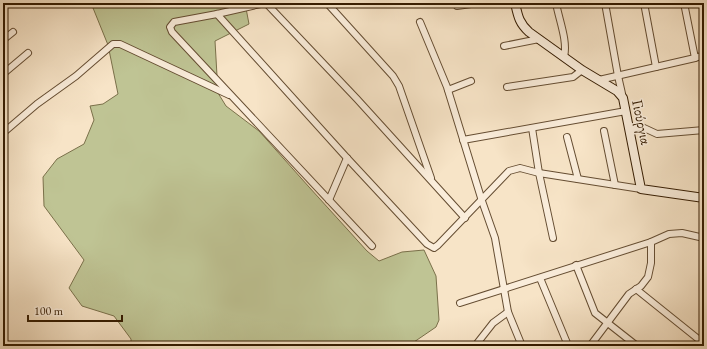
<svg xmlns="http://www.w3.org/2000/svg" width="707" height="349" font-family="'EB Garamond',serif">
<rect width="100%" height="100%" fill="#f7e4c7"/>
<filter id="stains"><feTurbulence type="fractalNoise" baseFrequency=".005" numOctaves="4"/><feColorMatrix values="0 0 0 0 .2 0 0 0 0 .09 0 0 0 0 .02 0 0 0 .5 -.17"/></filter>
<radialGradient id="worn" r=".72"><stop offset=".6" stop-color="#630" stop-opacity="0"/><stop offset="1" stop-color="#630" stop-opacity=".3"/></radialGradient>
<path fill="#bfc494" stroke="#7a704a" d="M 91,3 L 245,3 L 249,24 L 215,41 L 218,93 L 226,106 L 259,131 L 309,187 L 367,251 L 379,261 L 402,252 L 424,250 L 436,276 L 439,320 L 436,327 L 414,342 L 391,346 L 131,346 L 131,339 L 114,316 L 82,306 L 69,288 L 84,260 L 44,206 L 43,177 L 57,159 L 84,144 L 94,120 L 90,106 L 103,104 L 118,94 L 108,45 Z"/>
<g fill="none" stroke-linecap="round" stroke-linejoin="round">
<g stroke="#654d32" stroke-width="8">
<g id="street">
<path d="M 265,3 L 217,14 L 174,22 L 170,27 L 172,32 L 372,246"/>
<path d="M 266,3 L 357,99 L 465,218"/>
<path d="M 327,3 L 393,76 L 399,86 L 431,178"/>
<path d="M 556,3 C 559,20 568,41 564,57"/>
<path d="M 605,3 L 618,76 L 623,98"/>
<path d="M 644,3 L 656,67"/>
<path d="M 684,3 L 695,58"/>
<path d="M 457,6 L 478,3"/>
<path d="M 217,14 L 347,158 L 427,244 L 434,248 L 438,245 L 509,171 L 520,168 L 539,173 L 641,189"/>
<path d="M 420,22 L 447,87 L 482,201 L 495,238 L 508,312 L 522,346"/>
<path d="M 3,40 L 13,32"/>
<path d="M 504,46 L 539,39"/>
<path d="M 3,74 L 28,53"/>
<path d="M 599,80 L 695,58 L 704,55"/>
<path d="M 507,87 L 573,77 L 582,70"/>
<path d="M 448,90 L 471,81"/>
<path d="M 532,128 L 539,173 L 553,238"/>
<path d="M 629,129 L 642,127 L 657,134 L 704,130"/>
<path d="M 604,131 L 615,185"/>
<path d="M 3,133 L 37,104 L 76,76 L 113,44 L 120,44 L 229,95"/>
<path d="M 567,137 L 578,179"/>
<path d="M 463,140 L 626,111"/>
<path d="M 329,200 L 347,158"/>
<path d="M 576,265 L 595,313 L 637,346"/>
<path d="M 540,278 L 567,343 L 570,346"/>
<path d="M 636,289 L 702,342"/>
<path d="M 460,303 L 651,242"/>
<path d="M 475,346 L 493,323 L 508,312"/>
<path d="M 590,346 L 629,294 L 641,286 L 648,277 L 651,263 L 651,242 L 669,234 L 682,233 L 704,238"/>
<path d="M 700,346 L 704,335"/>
</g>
</g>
<g stroke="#341b00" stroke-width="10">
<path id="secondary" d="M 515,3 C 518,16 519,23 529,32 L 582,70 L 617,91 L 623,98 L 641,189 L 704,198"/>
</g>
<use href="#street" stroke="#faeddb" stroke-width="6"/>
<use href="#secondary" stroke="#faeddb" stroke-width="8"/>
</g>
<g text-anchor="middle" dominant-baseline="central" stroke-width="3" stroke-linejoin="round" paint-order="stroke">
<g font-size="15" fill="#341b00" stroke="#faeddb">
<text transform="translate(642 122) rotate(78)">Γιούργια</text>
</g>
</g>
<rect width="707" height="349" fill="none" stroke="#f7e4c7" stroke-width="16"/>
<rect x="4" y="4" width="699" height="341" fill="none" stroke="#341b00" stroke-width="2"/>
<rect x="8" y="8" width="691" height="333" fill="none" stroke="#341b00"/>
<path d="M28 315v6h94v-6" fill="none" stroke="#341b00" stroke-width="2"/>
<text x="34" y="315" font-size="12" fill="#341b00" stroke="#faeddb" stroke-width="3" paint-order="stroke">100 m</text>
<rect width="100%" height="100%" filter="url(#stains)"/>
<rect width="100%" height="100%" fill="url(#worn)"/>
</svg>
